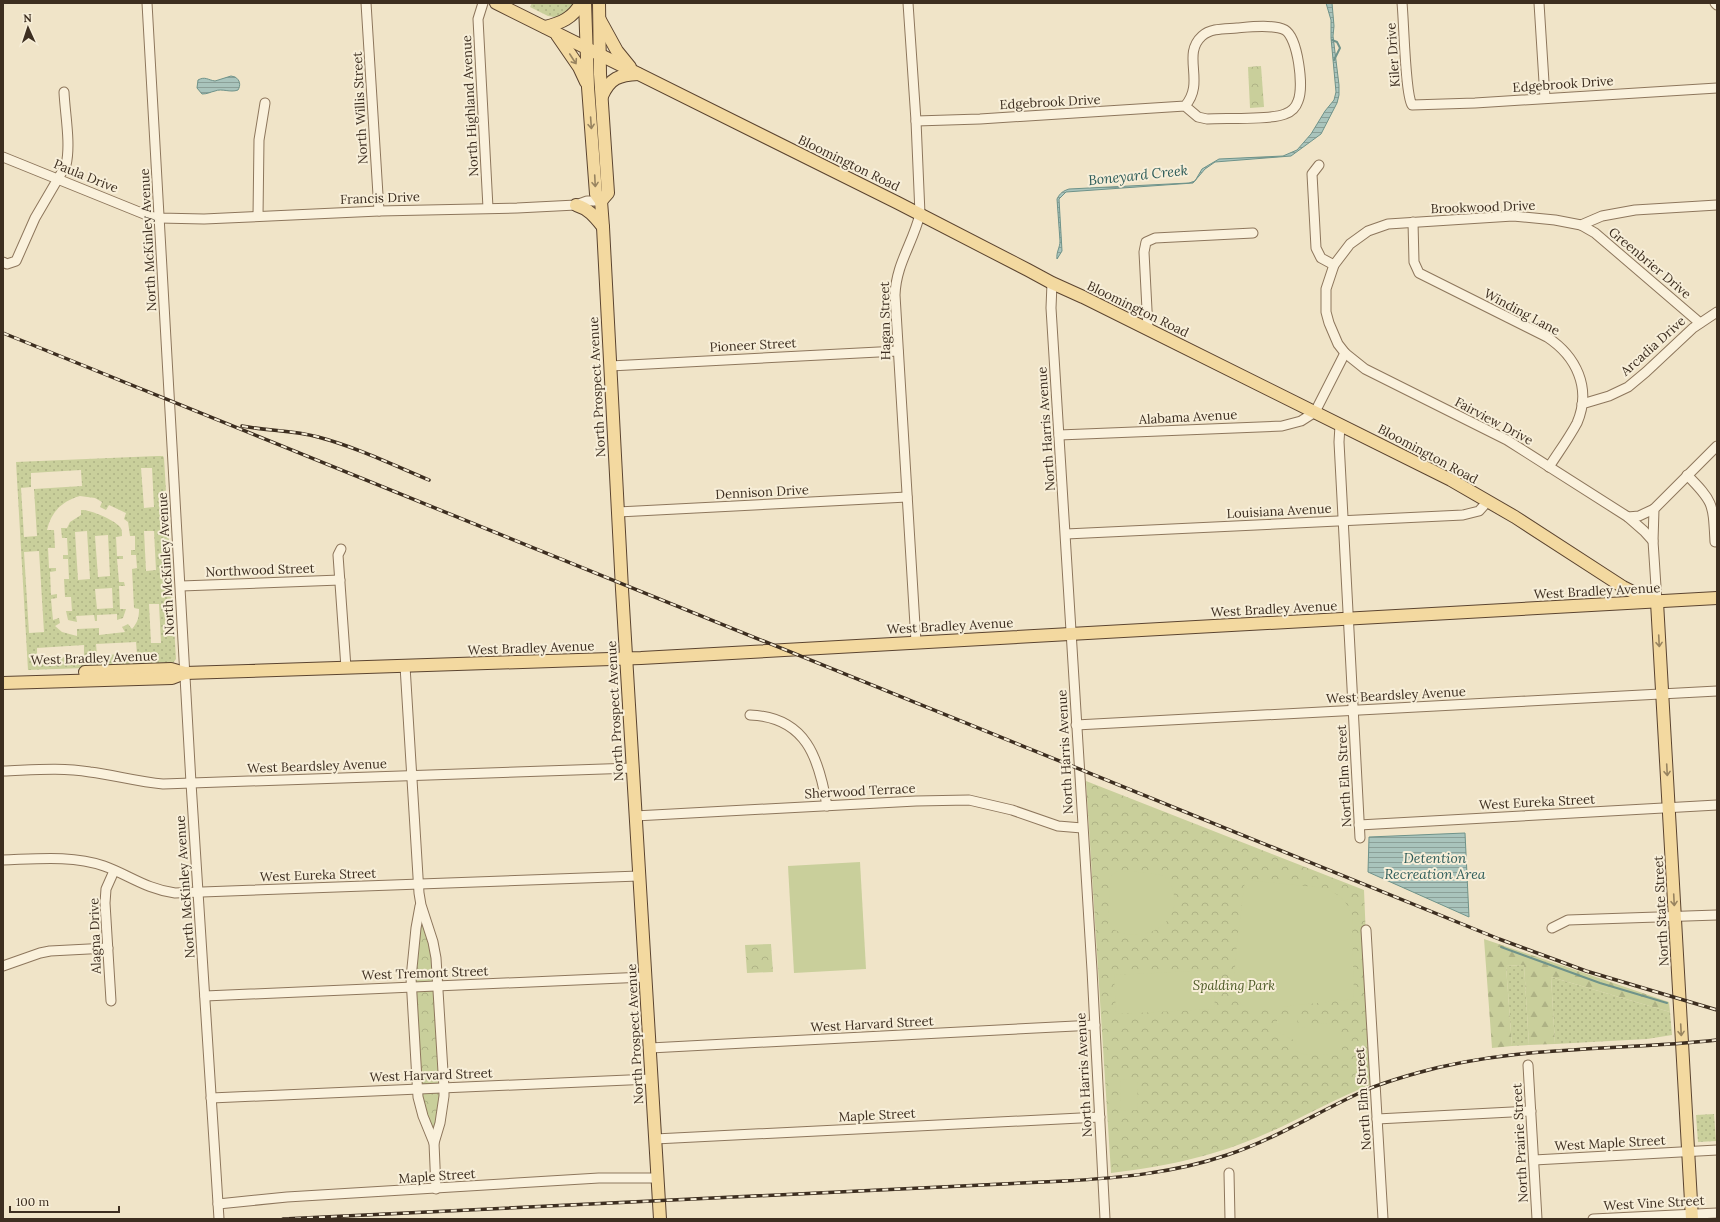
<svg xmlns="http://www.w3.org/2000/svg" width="1720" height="1222" font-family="Lora,serif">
<defs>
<pattern id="grass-dots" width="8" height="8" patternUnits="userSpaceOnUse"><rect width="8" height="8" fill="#c9cf9b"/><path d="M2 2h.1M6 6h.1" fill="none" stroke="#aeb285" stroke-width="1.8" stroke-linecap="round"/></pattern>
<pattern id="forest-firs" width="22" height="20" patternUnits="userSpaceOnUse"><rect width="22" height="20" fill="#c9cf9b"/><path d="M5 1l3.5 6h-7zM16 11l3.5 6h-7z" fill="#aeb285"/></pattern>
<pattern id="park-crowns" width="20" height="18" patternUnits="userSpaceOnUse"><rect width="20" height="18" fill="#c9cf9b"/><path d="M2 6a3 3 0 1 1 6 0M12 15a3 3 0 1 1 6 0" fill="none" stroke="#aeb285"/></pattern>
<pattern id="water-rules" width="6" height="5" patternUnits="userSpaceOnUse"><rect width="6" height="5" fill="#a9c4bc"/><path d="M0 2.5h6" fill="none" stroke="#8ba098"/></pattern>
</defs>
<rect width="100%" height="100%" fill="#f0e4c8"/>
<g fill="url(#grass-dots)" fill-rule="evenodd">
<path d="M 532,3 L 573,3 L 570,12 L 560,18 L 548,16 L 530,7 Z"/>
<path d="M 157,456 L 163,456 L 164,458 L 176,659 L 173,663 L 169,665 L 28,670 L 16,462 ZM 141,468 L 152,468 L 154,507 L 144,508 ZM 81,470 L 82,486 L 34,489 L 37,536 L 24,537 L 21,488 L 31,487 L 31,473 ZM 80,496 L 95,498 L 102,502 L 100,507 L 106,510 L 109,505 L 126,513 L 124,519 L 128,522 L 130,536 L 135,536 L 135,550 L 131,550 L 131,555 L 136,555 L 137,568 L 132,569 L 134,608 L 139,609 C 139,617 138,622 132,629 L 128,624 L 122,627 L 125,632 L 99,635 L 99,628 L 77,629 L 77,636 L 62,632 L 55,626 L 60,623 L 59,618 L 53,620 L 51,599 L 57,598 L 57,594 L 51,595 L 50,572 L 56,571 L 56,568 L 49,568 L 48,548 L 55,548 L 54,530 L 47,530 C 51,512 62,501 80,496 ZM 144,531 L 154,531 L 156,570 L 146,571 ZM 39,551 L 44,632 L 29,633 L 24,552 ZM 149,604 L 159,604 L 161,643 L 151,643 ZM 136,642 L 137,654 L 97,655 L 96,644 ZM 84,645 L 84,656 L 37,659 L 37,648 Z"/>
<path d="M 81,510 C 89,509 115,520 120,527 C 122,529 122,533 122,536 L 116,537 L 117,556 L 123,556 L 123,559 L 117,559 L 119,582 L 124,582 L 125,586 L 119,586 L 120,609 L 126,609 L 123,618 L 117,620 L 117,614 L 97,615 L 97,621 L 95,621 L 94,615 L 76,616 L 77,622 L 68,620 L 66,611 L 72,611 L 71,597 L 65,597 L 64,579 L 69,579 L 68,559 L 63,559 L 63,555 L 68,555 L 67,538 L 62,538 L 61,528 L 67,528 L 70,522 L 81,515 ZM 87,531 L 90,579 L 78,580 L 75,532 ZM 108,535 L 110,576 L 98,577 L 95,536 ZM 112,588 L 113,608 L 97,609 L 95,589 Z"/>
<path d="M 1524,965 L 1529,1045 L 1512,1046 L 1506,966 Z"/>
<path d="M 1551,977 L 1670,1012 L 1672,1035 L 1647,1039 L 1555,1044 Z"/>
<path d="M 1714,1114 L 1716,1141 L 1698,1142 L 1696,1115 Z"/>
</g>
<path fill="url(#forest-firs)" d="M 1484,939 L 1669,1002 L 1670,1012 L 1551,977 L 1555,1044 L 1529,1045 L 1524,965 L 1506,966 L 1512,1046 L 1492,1048 Z"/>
<g fill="url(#park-crowns)">
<path d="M 1261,66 L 1264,107 L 1250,108 L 1248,67 Z"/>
<path d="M 1086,781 L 1364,890 L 1372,1084 C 1332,1100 1295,1122 1256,1138 C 1207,1158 1162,1167 1111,1173 Z"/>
<path d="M 421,926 L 423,926 L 427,930 L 434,970 L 441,1099 L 436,1128 L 434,1128 L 431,1127 L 423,1102 L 414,971 L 419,928 Z"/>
<path d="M 771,944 L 773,972 L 747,973 L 745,945 Z"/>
</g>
<g fill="#c9cf9b">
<path d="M 860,862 L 866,969 L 794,973 L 788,866 Z"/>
<path d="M 1118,871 C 1125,871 1158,873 1163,876 C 1169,879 1171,884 1173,891 C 1184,928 1133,948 1108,925 L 1110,877 Z"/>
<path d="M 1245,880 L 1326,888 L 1341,897 L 1348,906 L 1352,915 L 1354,999 L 1281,1007 L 1244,1007 L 1233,994 L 1237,942 Z"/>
<path d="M 1213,970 L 1215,1009 L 1116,1014 L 1114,975 Z"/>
<path d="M 1281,1016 L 1293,1016 L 1297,1020 L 1299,1028 L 1308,1027 L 1311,1024 L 1334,1023 L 1335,1024 L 1336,1029 L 1341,1029 L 1342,1051 L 1329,1051 L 1328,1054 L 1306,1055 L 1296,1051 L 1295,1041 L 1277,1031 L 1277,1020 Z"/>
<path d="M 1137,1079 L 1138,1110 L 1121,1111 L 1120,1080 Z"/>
</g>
<g fill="url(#water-rules)" stroke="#6f938a">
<path d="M 1326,3 L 1332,3 L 1334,26 L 1333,36 L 1339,85 L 1339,95 L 1337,103 L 1321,134 L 1291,156 L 1215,162 L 1205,169 L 1193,183 L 1066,192 L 1059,199 L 1062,251 L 1057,259 C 1056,252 1060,248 1060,241 C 1059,227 1058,213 1057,199 C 1060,193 1063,191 1069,189 L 1189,183 L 1195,181 L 1202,169 L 1219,159 L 1283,156 L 1297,150 L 1311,134 L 1325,111 L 1334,100 L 1336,92 L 1331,38 L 1331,20 Z"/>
<path d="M 231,76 L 235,77 C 240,80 241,85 238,90 C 230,93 222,88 215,91 C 210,92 208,94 202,94 L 197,88 L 198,80 C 205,76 208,80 215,81 Z"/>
<path d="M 1465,833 L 1469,917 L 1368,872 L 1369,837 Z"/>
</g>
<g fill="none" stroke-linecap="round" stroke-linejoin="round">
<g stroke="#6f938a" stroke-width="2">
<path d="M 1332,40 L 1337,42 L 1340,48 L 1334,60"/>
<path d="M 1501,947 L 1600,983 L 1667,1003"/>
</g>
<g stroke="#8d765c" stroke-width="11">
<g id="minor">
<path d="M 147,3 L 191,783 L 219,1219"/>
<path d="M 366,3 L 379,211"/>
<path d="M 483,3 L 478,19 L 488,208"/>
<path d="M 908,3 L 916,121 L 920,214 C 913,243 896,264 895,295 L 916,642"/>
<path d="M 1402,3 C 1404,21 1405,93 1412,105 L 1475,103 L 1717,88"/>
<path d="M 1539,3 L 1545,98"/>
<path d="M 1715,3 L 1717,5"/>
<path d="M 916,121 L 980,119 L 1185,106 L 1198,117 L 1207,119 C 1224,118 1271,120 1285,114 C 1291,112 1296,107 1298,101 C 1304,87 1298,38 1285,30 C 1273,24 1249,27 1237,28 C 1225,29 1211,28 1202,36 C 1181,55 1206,82 1185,106"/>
<path d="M 3,157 L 149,216 L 159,218 L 204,219 L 379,211 L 517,208 L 576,205 L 587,201 L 601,201"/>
<path d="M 1319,165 L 1312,174 L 1316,248 L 1321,258 L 1334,265"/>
<path d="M 258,216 L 259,140 L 265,103"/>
<path d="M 1413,222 L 1414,262 L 1419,273 L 1547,337 C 1576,356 1592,388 1577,423 C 1569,438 1558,453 1549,467"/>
<path d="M 1581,225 L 1595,233 L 1700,323"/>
<path d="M 3,262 L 7,264 L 16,261 L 35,218 L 66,165 C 71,144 65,114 64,92"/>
<path d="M 1052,283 L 1051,308 L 1092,970 L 1105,1219"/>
<path d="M 1148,329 L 1144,252 L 1146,242 L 1155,238 L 1253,233"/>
<path d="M 610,366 L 898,351"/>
<path d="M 1582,404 L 1609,396 L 1628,387 L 1646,372 L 1693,328 L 1717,312"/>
<path d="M 1340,425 L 1339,442 L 1360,838"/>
<path d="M 1059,435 L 1282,426 L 1301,421 L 1315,412 L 1345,353"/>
<path d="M 1687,475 C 1714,502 1713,504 1715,542"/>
<path d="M 1654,509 L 1639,516 L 1628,517 L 1507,440 L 1365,369 L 1345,353 L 1338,344 L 1329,323 L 1326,312 L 1326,289 L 1334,265 L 1350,244 L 1368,231 L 1388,224 L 1513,216 L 1555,220 L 1581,225 L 1602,216 L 1635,210 L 1717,205"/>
<path d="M 618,512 L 907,497"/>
<path d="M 1628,517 L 1644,531 L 1653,541"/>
<path d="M 1066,534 L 1463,515 L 1479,511 L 1488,501"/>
<path d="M 341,549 L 338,555 L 346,668"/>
<path d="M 181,586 L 340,580"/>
<path d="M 1657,602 L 1653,541 L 1654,509 L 1717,446"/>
<path d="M 405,666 L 419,893 L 421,905 L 433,942 L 436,958 L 444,1088 L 444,1096 L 440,1123 L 434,1143 L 436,1189"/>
<path d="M 750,715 C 806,717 819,758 827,806"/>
<path d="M 1076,725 L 1717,691"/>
<path d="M 3,771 C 32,770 61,767 90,772 C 114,775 138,782 163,784 L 633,768"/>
<path d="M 635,816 L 916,801 L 969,800 L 1012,810 L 1058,826 L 1082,828"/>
<path d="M 1359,825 L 1717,805"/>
<path d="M 3,860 C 36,859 72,855 104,866 C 129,875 146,889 175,893 L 639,876"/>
<path d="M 420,906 L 416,928 L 411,978 L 418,1097 L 423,1116 L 434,1143"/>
<path d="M 1552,928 L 1568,920 L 1717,915"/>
<path d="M 1366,930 L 1383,1219"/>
<path d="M 3,966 L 40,953 L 50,951 L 108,948"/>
<path d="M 205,996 L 645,977"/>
<path d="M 111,1001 L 105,903 L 106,889 L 114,871"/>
<path d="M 650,1048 L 1095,1025"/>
<path d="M 1528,1065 L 1537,1219"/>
<path d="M 211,1098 L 651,1079"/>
<path d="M 1377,1119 L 1531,1111"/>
<path d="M 655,1139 L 1100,1117"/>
<path d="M 1534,1160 L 1717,1150"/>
<path d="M 1229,1173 L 1230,1219"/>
<path d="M 218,1204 L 287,1197 L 599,1178 L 658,1178"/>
<path d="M 1593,1219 L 1717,1213"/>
</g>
</g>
<g stroke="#5b4430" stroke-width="14">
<g id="major">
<path d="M 496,3 L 898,203 L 1028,270 L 1052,283 L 1083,297 L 1451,480 L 1515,517 L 1623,587 L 1635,593 L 1652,600"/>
<path d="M 585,3 L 588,87 L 596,194 L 601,201 L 603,227 L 622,589 L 660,1219"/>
<path d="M 599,3 L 600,74 L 608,193 L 601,201"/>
<path d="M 600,20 L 617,51 L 630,67"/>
<path d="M 545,27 C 561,23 573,18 581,3"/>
<path d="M 557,35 L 579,67 L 586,82"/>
<path d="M 602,96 C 610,78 619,75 638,74"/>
<path d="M 576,205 C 589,209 595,217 603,227"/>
<path d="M 1657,602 L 1692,1219"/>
<path d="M 85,672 L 171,669 L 185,673"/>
<path d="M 3,683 L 172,678 L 185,673 L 641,658 L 1717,598"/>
</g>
</g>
<use href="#minor" stroke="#faf1dc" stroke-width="9"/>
<use href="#major" stroke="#f3d9a0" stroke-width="12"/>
<g stroke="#3d2e20" stroke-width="3.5">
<g id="rail">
<path d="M 3,333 L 1499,939 L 1586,971 L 1717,1010"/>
<path d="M 242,426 C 268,431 293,430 318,437 C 356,447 393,465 429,480"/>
<path d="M 283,1219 L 1064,1181 C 1119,1178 1174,1173 1227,1155 C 1276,1139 1319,1111 1366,1090 C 1382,1083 1400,1078 1417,1073 C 1515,1045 1617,1051 1717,1040"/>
</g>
</g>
<use href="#rail" stroke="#f7eed8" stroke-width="2" stroke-dasharray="6" stroke-linecap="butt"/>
</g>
<defs><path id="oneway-shaft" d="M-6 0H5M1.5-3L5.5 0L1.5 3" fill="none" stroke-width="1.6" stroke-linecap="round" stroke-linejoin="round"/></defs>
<g stroke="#988460">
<use href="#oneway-shaft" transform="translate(573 59) rotate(57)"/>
<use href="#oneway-shaft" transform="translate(591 123) rotate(86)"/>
<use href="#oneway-shaft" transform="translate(595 181) rotate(87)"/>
<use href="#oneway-shaft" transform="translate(1659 641) rotate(87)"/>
<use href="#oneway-shaft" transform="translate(1667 770) rotate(87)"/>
<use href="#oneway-shaft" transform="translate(1674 900) rotate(87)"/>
<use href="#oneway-shaft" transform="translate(1681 1030) rotate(87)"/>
</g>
<g text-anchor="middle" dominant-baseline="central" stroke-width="4" stroke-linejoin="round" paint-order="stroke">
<g font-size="13" fill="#3d2e20" stroke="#f7eed8">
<text transform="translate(1393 55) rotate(-94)">Kiler Drive</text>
<text transform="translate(1563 84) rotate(-4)">Edgebrook Drive</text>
<text transform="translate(1050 102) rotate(-3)">Edgebrook Drive</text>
<text transform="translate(470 106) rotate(-93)">North Highland Avenue</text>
<text transform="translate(360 108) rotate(-93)">North Willis Street</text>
<text transform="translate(849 163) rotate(26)">Bloomington Road</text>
<text transform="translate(86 176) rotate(22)">Paula Drive</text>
<text transform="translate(380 198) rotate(-2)">Francis Drive</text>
<text transform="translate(1483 207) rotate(-2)">Brookwood Drive</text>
<text transform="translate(148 240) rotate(-93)">North McKinley Avenue</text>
<text transform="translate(1650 263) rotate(40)">Greenbrier Drive</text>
<text transform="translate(1138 309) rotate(26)">Bloomington Road</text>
<text transform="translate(1522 312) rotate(28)">Winding Lane</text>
<text transform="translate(885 321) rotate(-91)">Hagan Street</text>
<text transform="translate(753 345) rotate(-3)">Pioneer Street</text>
<text transform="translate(1653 346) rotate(-42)">Arcadia Drive</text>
<text transform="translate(597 387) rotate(-93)">North Prospect Avenue</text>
<text transform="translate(1188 417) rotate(-3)">Alabama Avenue</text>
<text transform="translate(1494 421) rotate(28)">Fairview Drive</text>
<text transform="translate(1046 429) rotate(-94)">North Harris Avenue</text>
<text transform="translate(1428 454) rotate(28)">Bloomington Road</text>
<text transform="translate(762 492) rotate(-3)">Dennison Drive</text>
<text transform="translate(1279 511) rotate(-3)">Louisiana Avenue</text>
<text transform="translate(166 564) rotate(-93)">North McKinley Avenue</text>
<text transform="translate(260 570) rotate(-2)">Northwood Street</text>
<text transform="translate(1597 591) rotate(-3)">West Bradley Avenue</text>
<text transform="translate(1274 609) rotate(-3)">West Bradley Avenue</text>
<text transform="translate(950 626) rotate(-3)">West Bradley Avenue</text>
<text transform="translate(531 648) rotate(-2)">West Bradley Avenue</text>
<text transform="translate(94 658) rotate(-2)">West Bradley Avenue</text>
<text transform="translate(1396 695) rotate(-3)">West Beardsley Avenue</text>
<text transform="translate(615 711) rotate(-93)">North Prospect Avenue</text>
<text transform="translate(1065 752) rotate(-93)">North Harris Avenue</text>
<text transform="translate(317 766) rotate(-2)">West Beardsley Avenue</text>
<text transform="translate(1344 776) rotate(-93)">North Elm Street</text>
<text transform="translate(860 791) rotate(-3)">Sherwood Terrace</text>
<text transform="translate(1537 802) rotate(-3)">West Eureka Street</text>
<text transform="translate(318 875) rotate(-2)">West Eureka Street</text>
<text transform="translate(185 887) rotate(-94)">North McKinley Avenue</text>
<text transform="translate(1661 911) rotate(-93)">North State Street</text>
<text transform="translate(95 936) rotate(-92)">Alagna Drive</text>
<text transform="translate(425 973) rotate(-2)">West Tremont Street</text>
<text transform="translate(872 1024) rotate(-3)">West Harvard Street</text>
<text transform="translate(635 1034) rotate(-93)">North Prospect Avenue</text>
<text transform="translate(431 1075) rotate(-2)">West Harvard Street</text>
<text transform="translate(1084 1075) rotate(-93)">North Harris Avenue</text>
<text transform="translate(1363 1099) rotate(-94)">North Elm Street</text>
<text transform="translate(877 1115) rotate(-3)">Maple Street</text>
<text transform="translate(1520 1143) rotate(-93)">North Prairie Street</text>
<text transform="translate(1610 1143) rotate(-3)">West Maple Street</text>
<text transform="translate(437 1176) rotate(-4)">Maple Street</text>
<text transform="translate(1654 1203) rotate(-3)">West Vine Street</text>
</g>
<g font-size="13" font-style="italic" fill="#4d5a26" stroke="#f7eed8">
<text x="1234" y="985">Spalding Park</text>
</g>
<g font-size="14" font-style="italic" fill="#2f5d5a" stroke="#f7eed8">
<text transform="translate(1138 175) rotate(-6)">Boneyard Creek</text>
<text x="1435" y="858">Detention<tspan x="1435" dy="16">Recreation Area</tspan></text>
</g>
</g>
<rect width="1720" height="1222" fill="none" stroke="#3d2e20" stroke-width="8"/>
<g transform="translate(28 28) rotate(357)" stroke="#f7eed8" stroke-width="3" paint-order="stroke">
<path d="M0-3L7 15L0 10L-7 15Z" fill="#3d2e20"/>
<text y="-6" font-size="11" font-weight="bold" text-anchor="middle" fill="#3d2e20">N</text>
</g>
<path d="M10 1206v6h109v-6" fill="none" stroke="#3d2e20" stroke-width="2"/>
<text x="16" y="1206" font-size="12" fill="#3d2e20" stroke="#f7eed8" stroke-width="3" paint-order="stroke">100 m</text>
</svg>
